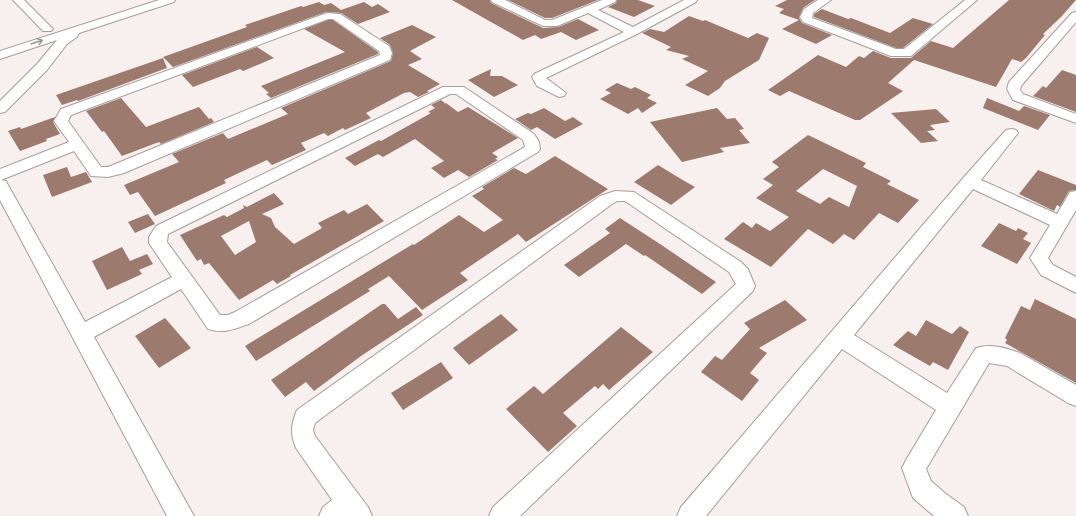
<svg xmlns="http://www.w3.org/2000/svg" width="1076" height="516" font-family="Helvetica,sans-serif">
<rect width="100%" height="100%" fill="#f7f0ee"/>
<g fill="#9d7a6e" fill-rule="evenodd">
<path d="M 452,0 L 490,0 L 491,3 L 543,28 L 558,27 L 578,19 L 599,30 L 576,40 L 561,32 L 541,39 L 535,35 L 523,40 Z"/>
<path d="M 508,0 L 598,0 L 552,18 L 545,18 Z"/>
<path d="M 617,0 L 638,0 L 655,6 L 634,17 L 608,7 L 616,3 Z"/>
<path d="M 787,0 L 815,0 L 803,8 L 799,18 L 802,23 L 832,35 L 816,44 L 782,29 L 799,20 L 779,13 L 784,9 L 775,6 Z"/>
<path d="M 1009,0 L 1076,0 L 1061,17 L 1043,34 L 1045,35 L 1026,58 L 1021,62 L 1012,59 L 996,87 L 914,60 L 888,83 L 903,91 L 860,120 L 855,120 L 789,91 L 780,96 L 768,90 L 818,55 L 846,67 L 859,56 L 864,58 L 873,51 L 891,58 L 911,58 L 931,41 L 953,48 Z"/>
<path d="M 319,2 L 324,5 L 331,3 L 341,10 L 364,2 L 372,7 L 378,4 L 390,12 L 358,24 L 341,13 L 326,12 L 173,67 L 163,57 L 247,27 L 245,25 L 301,6 L 303,7 Z"/>
<path d="M 822,9 L 848,19 L 851,18 L 890,33 L 913,18 L 933,24 L 903,48 L 896,48 L 814,17 L 814,14 Z"/>
<path d="M 689,16 L 703,21 L 705,20 L 748,38 L 757,33 L 769,38 L 759,60 L 725,81 L 720,88 L 708,96 L 685,85 L 708,71 L 682,59 L 689,56 L 666,50 L 671,47 L 642,33 L 650,29 L 664,32 Z"/>
<path d="M 328,20 L 333,20 L 378,52 L 378,54 L 271,98 L 266,94 L 269,93 L 261,86 L 345,52 L 304,29 Z"/>
<path d="M 412,25 L 436,37 L 410,51 L 422,59 L 408,65 L 440,84 L 427,91 L 429,92 L 418,97 L 410,92 L 404,93 L 366,113 L 371,118 L 345,130 L 343,128 L 328,136 L 324,133 L 301,143 L 306,150 L 272,165 L 267,160 L 224,180 L 226,183 L 155,216 L 138,192 L 130,195 L 124,185 L 179,162 L 172,154 L 223,133 L 228,139 L 288,114 L 281,108 L 391,61 L 393,53 L 390,45 L 380,38 Z"/>
<path d="M 257,47 L 274,58 L 243,71 L 240,69 L 193,87 L 182,75 Z"/>
<path d="M 163,58 L 167,68 L 78,101 L 77,100 L 62,105 L 56,95 Z"/>
<path d="M 491,69 L 490,76 L 502,76 L 518,85 L 494,97 L 468,80 Z"/>
<path d="M 1062,70 L 1076,75 L 1076,112 L 1033,96 L 1043,86 L 1046,88 Z"/>
<path d="M 617,83 L 631,89 L 635,87 L 651,95 L 647,98 L 657,103 L 642,113 L 638,108 L 628,114 L 600,99 L 611,93 L 605,90 Z"/>
<path d="M 121,98 L 146,127 L 199,107 L 209,119 L 211,118 L 214,122 L 161,144 L 159,142 L 122,156 L 104,131 L 102,132 L 86,111 Z"/>
<path d="M 987,98 L 1019,111 L 1024,106 L 1050,115 L 1038,130 L 983,108 Z"/>
<path d="M 441,100 L 445,103 L 444,104 L 446,103 L 458,112 L 468,107 L 518,138 L 492,153 L 498,157 L 495,159 L 498,160 L 469,177 L 458,170 L 444,178 L 431,168 L 444,161 L 415,139 L 383,157 L 378,154 L 355,166 L 345,158 L 379,140 L 381,141 L 431,113 L 428,112 L 435,108 L 431,105 Z"/>
<path d="M 544,108 L 565,121 L 573,117 L 583,124 L 555,139 L 537,127 L 531,130 L 515,119 L 528,113 L 531,114 Z"/>
<path d="M 717,108 L 727,119 L 735,118 L 744,129 L 739,130 L 750,143 L 720,148 L 724,152 L 682,162 L 650,122 Z"/>
<path d="M 936,109 L 950,122 L 930,125 L 935,130 L 927,131 L 938,141 L 921,143 L 891,113 Z"/>
<path d="M 55,117 L 53,122 L 60,134 L 46,139 L 47,141 L 20,151 L 8,131 L 20,127 L 21,129 Z"/>
<path d="M 808,135 L 866,163 L 863,167 L 891,181 L 887,184 L 919,200 L 898,223 L 879,213 L 854,240 L 844,234 L 833,244 L 808,229 L 771,267 L 724,239 L 743,222 L 752,228 L 756,223 L 770,231 L 789,217 L 756,198 L 773,185 L 763,179 L 779,167 L 772,162 ZM 823,169 L 857,186 L 849,207 L 829,197 L 820,204 L 796,191 Z"/>
<path d="M 555,156 L 608,189 L 526,242 L 518,234 L 460,273 L 468,280 L 422,310 L 389,276 L 368,289 L 370,291 L 256,361 L 245,346 L 413,244 L 414,245 L 459,215 L 484,232 L 503,220 L 472,196 L 484,189 L 482,187 L 514,168 L 526,174 Z"/>
<path d="M 658,165 L 681,179 L 695,187 L 671,205 L 634,182 Z"/>
<path d="M 67,167 L 71,177 L 86,172 L 92,182 L 52,197 L 43,175 Z"/>
<path d="M 1038,170 L 1076,185 L 1076,190 L 1069,191 L 1060,207 L 1057,205 L 1054,211 L 1019,194 Z"/>
<path d="M 274,193 L 284,204 L 262,214 L 271,218 L 275,227 L 294,244 L 322,228 L 318,223 L 344,210 L 348,214 L 367,204 L 384,221 L 290,275 L 291,276 L 277,284 L 273,280 L 239,300 L 209,263 L 204,265 L 201,259 L 197,261 L 180,235 L 224,215 L 227,217 L 244,208 L 243,205 L 247,207 ZM 249,221 L 256,242 L 235,255 L 221,236 Z"/>
<path d="M 148,214 L 155,224 L 135,233 L 128,222 Z"/>
<path d="M 620,218 L 660,244 L 716,282 L 702,294 L 645,255 L 644,256 L 626,244 L 579,277 L 564,265 L 610,233 L 605,229 Z"/>
<path d="M 999,223 L 1016,231 L 1018,228 L 1028,233 L 1023,239 L 1031,243 L 1017,264 L 981,246 Z"/>
<path d="M 122,247 L 130,261 L 147,254 L 153,264 L 139,270 L 142,274 L 107,290 L 92,261 Z"/>
<path d="M 1035,299 L 1076,319 L 1076,383 L 1005,343 L 1007,340 L 1005,338 L 1021,306 L 1030,310 Z"/>
<path d="M 785,300 L 807,320 L 759,348 L 767,353 L 750,373 L 759,380 L 742,401 L 701,372 L 715,356 L 722,360 L 750,329 L 744,323 Z"/>
<path d="M 382,304 L 385,304 L 398,319 L 416,307 L 423,315 L 361,356 L 314,391 L 306,382 L 285,397 L 271,380 Z"/>
<path d="M 501,314 L 518,330 L 469,365 L 453,348 Z"/>
<path d="M 165,318 L 191,348 L 159,368 L 135,336 Z"/>
<path d="M 926,320 L 952,334 L 960,326 L 969,332 L 948,370 L 933,362 L 930,366 L 893,345 L 908,331 L 916,336 Z"/>
<path d="M 621,327 L 653,352 L 609,390 L 603,384 L 598,389 L 595,386 L 563,413 L 577,426 L 548,452 L 506,409 L 534,386 L 543,394 Z"/>
<path d="M 441,362 L 453,378 L 403,410 L 391,393 Z"/>
</g>
<g fill="none" stroke-linecap="round" stroke-linejoin="round">
<g stroke="#a39d9b" stroke-width="2">
<g id="minor">
<path d="M 13,0 L 24,0 L 53,29 L 51,31 L 43,31 Z"/>
<path d="M 159,0 L 175,0 L 174,2 L 79,33 L 77,37 L 67,44 L 47,70 L 5,112 L 0,113 L 0,101 L 37,64 L 57,40 L 0,59 L 0,51 Z"/>
<path d="M 491,0 L 505,0 L 545,20 L 552,20 L 602,0 L 616,0 L 615,2 L 598,10 L 633,27 L 684,0 L 697,0 L 696,2 L 637,34 L 546,78 L 566,93 L 564,96 L 559,97 L 537,86 L 532,77 L 534,74 L 624,32 L 588,13 L 557,26 L 543,26 L 492,2 Z"/>
<path d="M 818,0 L 831,0 L 813,13 L 812,18 L 896,49 L 904,49 L 965,0 L 977,0 L 911,56 L 891,56 L 803,22 L 800,17 L 804,9 Z"/>
<path d="M 1076,12 L 1076,22 L 1021,86 L 1020,90 L 1023,94 L 1076,114 L 1076,123 L 1013,100 L 1007,89 L 1009,82 L 1072,13 Z"/>
<path d="M 327,13 L 340,14 L 389,46 L 392,53 L 390,60 L 124,173 L 108,177 L 91,176 L 74,151 L 1,180 L 6,181 L 8,185 L 85,322 L 172,277 L 149,243 L 149,237 L 156,226 L 443,87 L 464,87 L 534,134 L 539,142 L 540,149 L 538,152 L 249,324 C 235,329 223,334 208,329 L 181,289 L 94,337 L 194,516 L 167,516 L 0,200 L 0,169 L 69,142 L 54,121 L 61,109 ZM 328,19 L 333,19 L 379,51 L 380,55 L 108,167 L 101,167 L 68,121 L 71,115 ZM 450,94 L 456,94 L 523,140 L 525,147 L 235,312 L 228,315 L 220,315 L 167,242 L 168,234 Z"/>
<path d="M 1011,129 L 1016,130 L 1018,133 L 981,180 L 1057,214 L 1070,192 L 1076,191 L 1076,210 L 1048,258 L 1053,265 L 1076,277 L 1076,293 L 1041,275 L 1030,258 L 1050,225 L 973,189 L 854,335 L 947,393 L 976,348 C 991,343 1006,348 1020,353 L 1076,385 L 1076,406 L 1068,403 L 1007,366 L 989,363 L 926,469 L 931,481 L 946,494 L 964,507 L 968,516 L 934,516 L 913,498 L 902,468 L 906,460 L 936,410 L 842,349 L 706,516 L 677,516 L 681,507 L 964,177 L 1006,130 Z"/>
<path d="M 615,191 L 634,192 L 741,262 L 748,269 L 755,286 L 753,291 L 520,516 L 489,516 L 493,507 L 736,284 L 729,272 L 625,201 L 617,201 L 612,204 L 315,423 L 313,430 L 315,436 L 368,507 L 372,516 L 319,516 L 323,507 L 332,500 L 296,448 C 290,434 291,424 297,410 L 600,196 Z"/>
</g>
</g>
<use href="#minor" fill="#fff" fill-rule="evenodd"/>
</g>
<defs><path id="oneway-shaft" d="M-6 0H5M1.5-3L5.5 0L1.5 3" fill="none" stroke-width="1.6" stroke-linecap="round" stroke-linejoin="round"/></defs>
<use stroke="#979695" href="#oneway-shaft" transform="translate(37 42) rotate(-18)"/>
</svg>
